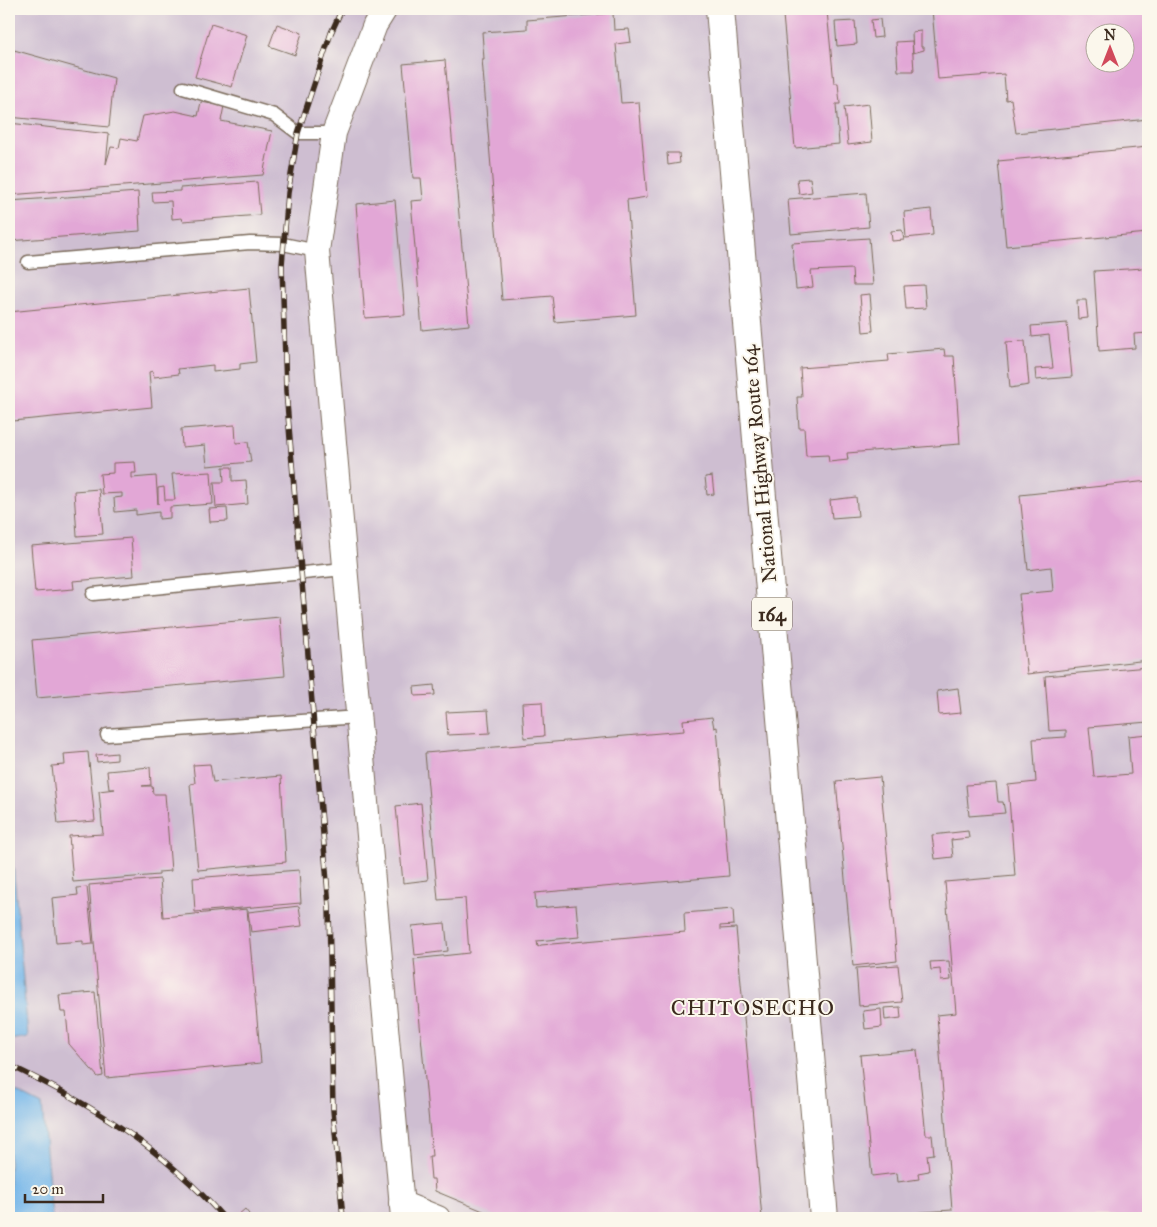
<svg xmlns="http://www.w3.org/2000/svg" width="1157" height="1227" font-family="'IM FELL Great Primer',serif">
<rect width="100%" height="100%" fill="#fbf7ec"/>
<filter id="ink" filterUnits="userSpaceOnUse"><feTurbulence type="fractalNoise" baseFrequency=".02" numOctaves="2"/><feDisplacementMap in="SourceGraphic" scale="10" xChannelSelector="R" yChannelSelector="G"/><feConvolveMatrix kernelMatrix="1 2 1 2 8 2 1 2 1" color-interpolation-filters="sRGB"/></filter>
<filter id="wash" filterUnits="userSpaceOnUse"><feTurbulence type="fractalNoise" baseFrequency=".0096" numOctaves="4" result="noise"/><feDisplacementMap in="SourceGraphic" scale="20" xChannelSelector="R" yChannelSelector="G"/><feGaussianBlur stdDeviation="1.12" result="paint"/><feColorMatrix in="noise" values="0 0 0 0 0 0 0 0 0 0 0 0 0 0 0 0 0 1.4 0 .05"/><feComposite in="paint" operator="in"/></filter>
<g filter="url(#wash)">
<rect width="100%" height="100%" fill="#f5e6cf"/>
<path fill="#cebed1" fill-rule="evenodd" d="M 9,9 L 1148,9 L 1148,1218 L 52,1218 L 42,1105 L 9,1088 L 9,1040 L 28,1037 L 9,816 ZM 1094,32 L 1124,32 L 1124,62 L 1094,62 Z"/>
<g fill="#74b6e9" stroke="#587084">
<path d="M 9,816 L 28,1037 L 9,1040 Z"/>
<path d="M 9,1088 L 42,1105 L 52,1218 L 9,1218 Z"/>
</g>
<g id="blocks">
<g fill="#e2a7d6" fill-rule="evenodd">
<path d="M 932,9 L 1148,9 L 1148,119 L 1016,133 L 1011,99 L 1006,100 L 1004,74 L 938,79 ZM 1094,32 L 1124,32 L 1124,62 L 1094,62 Z"/>
<path d="M 827,11 L 834,83 L 838,83 L 840,104 L 836,104 L 839,144 L 795,148 L 783,15 Z"/>
<path d="M 613,13 L 614,30 L 629,29 L 631,42 L 616,44 L 621,103 L 639,102 L 647,197 L 627,200 L 636,315 L 555,322 L 552,296 L 502,300 L 482,59 L 484,59 L 482,32 L 527,29 L 527,20 Z"/>
<path d="M 880,19 L 882,37 L 873,38 L 871,20 Z"/>
<path d="M 855,21 L 857,44 L 837,46 L 835,22 Z"/>
<path d="M 211,24 L 247,35 L 232,87 L 195,77 Z"/>
<path d="M 277,24 L 302,33 L 295,55 L 269,46 Z"/>
<path d="M 921,31 L 921,47 L 924,47 L 924,50 L 913,53 L 912,32 Z"/>
<path d="M 912,41 L 914,71 L 898,71 L 896,42 Z"/>
<path d="M 14,50 L 114,78 L 109,127 L 9,117 Z"/>
<path d="M 445,60 L 469,325 L 422,330 L 411,201 L 423,200 L 421,178 L 413,178 L 403,64 Z"/>
<path d="M 201,102 L 224,106 L 221,121 L 272,131 L 263,175 L 9,195 L 9,123 L 109,134 L 106,164 L 111,147 L 119,148 L 121,138 L 137,141 L 143,116 L 175,111 L 198,116 Z"/>
<path d="M 869,104 L 872,142 L 848,145 L 844,107 Z"/>
<path d="M 1148,147 L 1148,233 L 1006,246 L 998,161 Z"/>
<path d="M 667,153 L 679,153 L 680,163 L 668,165 Z"/>
<path d="M 810,178 L 812,192 L 799,194 L 797,179 Z"/>
<path d="M 257,182 L 260,215 L 183,221 L 182,218 L 172,219 L 171,201 L 153,202 L 152,192 L 180,191 L 180,188 Z"/>
<path d="M 138,192 L 140,231 L 9,241 L 9,201 Z"/>
<path d="M 866,193 L 869,227 L 791,234 L 788,199 Z"/>
<path d="M 395,200 L 405,315 L 365,318 L 356,204 Z"/>
<path d="M 931,209 L 933,235 L 906,238 L 904,212 Z"/>
<path d="M 902,230 L 904,240 L 892,241 L 891,231 Z"/>
<path d="M 869,238 L 873,285 L 853,285 L 852,269 L 811,271 L 813,287 L 796,289 L 792,243 Z"/>
<path d="M 1144,268 L 1148,333 L 1134,334 L 1135,348 L 1099,351 L 1094,271 Z"/>
<path d="M 924,285 L 926,308 L 906,309 L 904,286 Z"/>
<path d="M 249,288 L 256,362 L 240,364 L 240,369 L 213,372 L 213,365 L 178,369 L 179,374 L 154,377 L 153,371 L 149,372 L 152,407 L 13,421 L 9,376 L 9,312 Z"/>
<path d="M 870,294 L 873,331 L 863,332 L 860,295 Z"/>
<path d="M 1077,300 L 1086,300 L 1088,318 L 1078,319 Z"/>
<path d="M 1067,323 L 1072,377 L 1036,380 L 1035,369 L 1053,368 L 1049,335 L 1032,337 L 1031,326 Z"/>
<path d="M 1025,341 L 1029,385 L 1010,388 L 1006,342 Z"/>
<path d="M 944,349 L 945,356 L 954,356 L 960,444 L 847,453 L 848,460 L 829,462 L 828,455 L 806,456 L 804,428 L 799,428 L 797,397 L 802,397 L 800,368 L 889,361 L 888,354 Z"/>
<path d="M 235,425 L 236,443 L 248,442 L 251,462 L 207,466 L 205,445 L 182,447 L 181,429 Z"/>
<path d="M 135,462 L 136,473 L 132,473 L 132,478 L 156,476 L 158,504 L 158,488 L 164,487 L 165,500 L 175,500 L 172,474 L 211,472 L 213,504 L 170,507 L 170,518 L 159,519 L 159,512 L 136,515 L 136,510 L 115,512 L 114,498 L 122,497 L 122,493 L 102,494 L 100,474 L 113,473 L 113,463 Z"/>
<path d="M 223,467 L 232,467 L 232,481 L 246,480 L 248,504 L 216,507 L 214,482 L 224,482 Z"/>
<path d="M 712,476 L 714,494 L 707,495 L 705,477 Z"/>
<path d="M 1148,481 L 1148,558 L 1143,559 L 1146,585 L 1148,585 L 1148,660 L 1027,674 L 1019,594 L 1053,591 L 1051,567 L 1028,570 L 1020,495 Z"/>
<path d="M 99,489 L 103,534 L 77,536 L 74,491 Z"/>
<path d="M 856,497 L 858,516 L 832,518 L 830,500 Z"/>
<path d="M 227,508 L 228,521 L 210,522 L 209,509 Z"/>
<path d="M 131,538 L 134,576 L 73,581 L 74,589 L 35,592 L 31,546 Z"/>
<path d="M 280,617 L 285,676 L 37,698 L 32,640 Z"/>
<path d="M 1148,667 L 1148,722 L 1089,727 L 1094,777 L 1131,774 L 1128,736 L 1148,734 L 1148,1218 L 882,1218 L 882,1215 L 952,1210 L 937,1015 L 956,1013 L 945,882 L 1015,876 L 1008,785 L 1036,782 L 1033,739 L 1066,737 L 1066,730 L 1049,731 L 1045,676 Z"/>
<path d="M 434,685 L 435,695 L 415,696 L 414,687 Z"/>
<path d="M 958,688 L 961,713 L 939,715 L 937,691 Z"/>
<path d="M 542,702 L 544,736 L 524,738 L 522,703 Z"/>
<path d="M 488,710 L 490,733 L 448,735 L 446,712 Z"/>
<path d="M 704,718 L 712,717 L 714,728 L 717,727 L 729,876 L 535,893 L 536,908 L 576,905 L 579,937 L 537,941 L 538,947 L 541,945 L 685,932 L 684,913 L 733,909 L 734,925 L 720,926 L 720,929 L 736,928 L 762,1218 L 500,1218 L 435,1191 L 434,1179 L 431,1179 L 429,1156 L 432,1156 L 414,959 L 469,953 L 465,898 L 438,900 L 425,753 L 684,731 L 683,720 Z"/>
<path d="M 88,752 L 95,821 L 58,824 L 52,766 L 65,765 L 64,754 Z"/>
<path d="M 117,753 L 117,760 L 97,762 L 96,755 Z"/>
<path d="M 210,764 L 213,782 L 281,776 L 286,862 L 198,870 L 190,784 L 195,783 L 193,765 Z"/>
<path d="M 150,767 L 151,785 L 142,786 L 152,786 L 153,794 L 165,794 L 171,871 L 159,872 L 159,875 L 73,882 L 69,836 L 103,834 L 99,791 L 115,789 L 109,789 L 107,771 Z"/>
<path d="M 880,777 L 897,961 L 853,966 L 836,781 Z"/>
<path d="M 996,783 L 998,802 L 1003,802 L 1005,813 L 969,816 L 966,785 Z"/>
<path d="M 421,803 L 428,880 L 403,883 L 396,806 Z"/>
<path d="M 968,831 L 969,838 L 951,840 L 953,857 L 935,859 L 932,835 Z"/>
<path d="M 299,870 L 301,903 L 195,912 L 193,878 Z"/>
<path d="M 160,879 L 163,917 L 247,909 L 261,1063 L 106,1078 L 89,885 Z"/>
<path d="M 87,887 L 93,944 L 83,945 L 83,941 L 56,943 L 52,898 L 78,895 L 77,888 Z"/>
<path d="M 299,906 L 302,926 L 251,932 L 248,912 Z"/>
<path d="M 445,923 L 448,951 L 415,955 L 412,926 Z"/>
<path d="M 949,961 L 951,980 L 941,981 L 940,969 L 931,970 L 930,962 Z"/>
<path d="M 898,965 L 902,1002 L 859,1006 L 856,968 Z"/>
<path d="M 95,992 L 103,1076 L 98,1077 L 69,1044 L 66,1012 L 61,1012 L 59,995 Z"/>
<path d="M 900,1007 L 901,1018 L 885,1020 L 884,1008 Z"/>
<path d="M 881,1009 L 882,1027 L 865,1029 L 863,1011 Z"/>
<path d="M 917,1050 L 926,1135 L 932,1135 L 934,1154 L 927,1155 L 929,1171 L 918,1173 L 919,1179 L 898,1182 L 897,1173 L 872,1176 L 860,1055 Z"/>
<path d="M 245,1209 L 252,1218 L 240,1218 L 238,1215 Z"/>
</g>
</g>
</g>
<g filter="url(#ink)">
<use href="#blocks" fill-opacity="0" stroke="#7c6c5c" stroke-width="1"/>
<g fill="none" stroke-linecap="round" stroke-linejoin="round">
<g stroke="#7c6c5c" stroke-width="15">
<g id="lane">
<path d="M 183,88 L 274,115 L 298,133 L 334,133"/>
<path d="M 28,262 L 250,243 L 283,244 L 317,251"/>
<path d="M 93,594 L 344,569"/>
<path d="M 107,735 L 358,717"/>
</g>
</g>
<g stroke="#7c6c5c" stroke-width="26">
<g id="street">
<path d="M 385,9 L 375,25 L 334,133 L 317,251 L 403,1218"/>
<path d="M 401,1203 L 438,1218"/>
</g>
</g>
<g stroke="#7c6c5c" stroke-width="30">
<path id="highway" d="M 720,9 L 824,1218"/>
</g>
<use href="#lane" stroke="#fff" stroke-width="12"/>
<use href="#street" stroke="#fff" stroke-width="24"/>
<use href="#highway" stroke="#fff" stroke-width="28"/>
<g stroke="#3b2a1e" stroke-width="5.5">
<g id="rail">
<path d="M 342,9 L 331,33 L 298,133 L 288,193 L 282,265 L 286,391 L 329,906 L 333,1110 L 343,1218"/>
<path d="M 9,1065 C 92,1104 163,1149 224,1218"/>
</g>
</g>
<use href="#rail" stroke="#fbf7ec" stroke-width="4" stroke-dasharray="11" stroke-linecap="butt"/>
</g>
</g>
<g text-anchor="middle" dominant-baseline="central" stroke-width="4" stroke-linejoin="round" paint-order="stroke">
<rect fill="#fbf7ec" stroke="#75685c" stroke-width="1" x="752" y="597.5" width="40" height="33" rx="4"/>
<g font-size="19" font-weight="bold" fill="#3b2a1e">
<text x="772" y="614">164</text>
</g>
<g font-size="20" fill="#3b2a1e" stroke="#fbf7ec">
<text transform="translate(759 464) rotate(-95)">National Highway Route 164</text>
</g>
<g font-size="22" letter-spacing="1" fill="#3b2a1e" stroke="#fbf7ec">
<text x="753" y="1007">CHITOSECHO</text>
</g>
</g>
<rect width="1157" height="1227" fill="none" stroke="#fbf7ec" stroke-width="30"/>
<g transform="translate(1110 48)"><circle r="24" fill="#fbf7ec" stroke="#aea59a"/>
<path d="M0-4L9 19L0 12L-9 19Z" fill="#d1495b"/>
<text y="-8" font-size="14" font-weight="bold" text-anchor="middle" fill="#3b2a1e">N</text>
</g>
<path d="M25 1194v8h78v-8" fill="none" stroke="#3b2a1e" stroke-width="2.5"/>
<text x="32" y="1194" font-size="15" fill="#3b2a1e" stroke="#fbf7ec" stroke-width="4" paint-order="stroke">20 m</text>
</svg>
